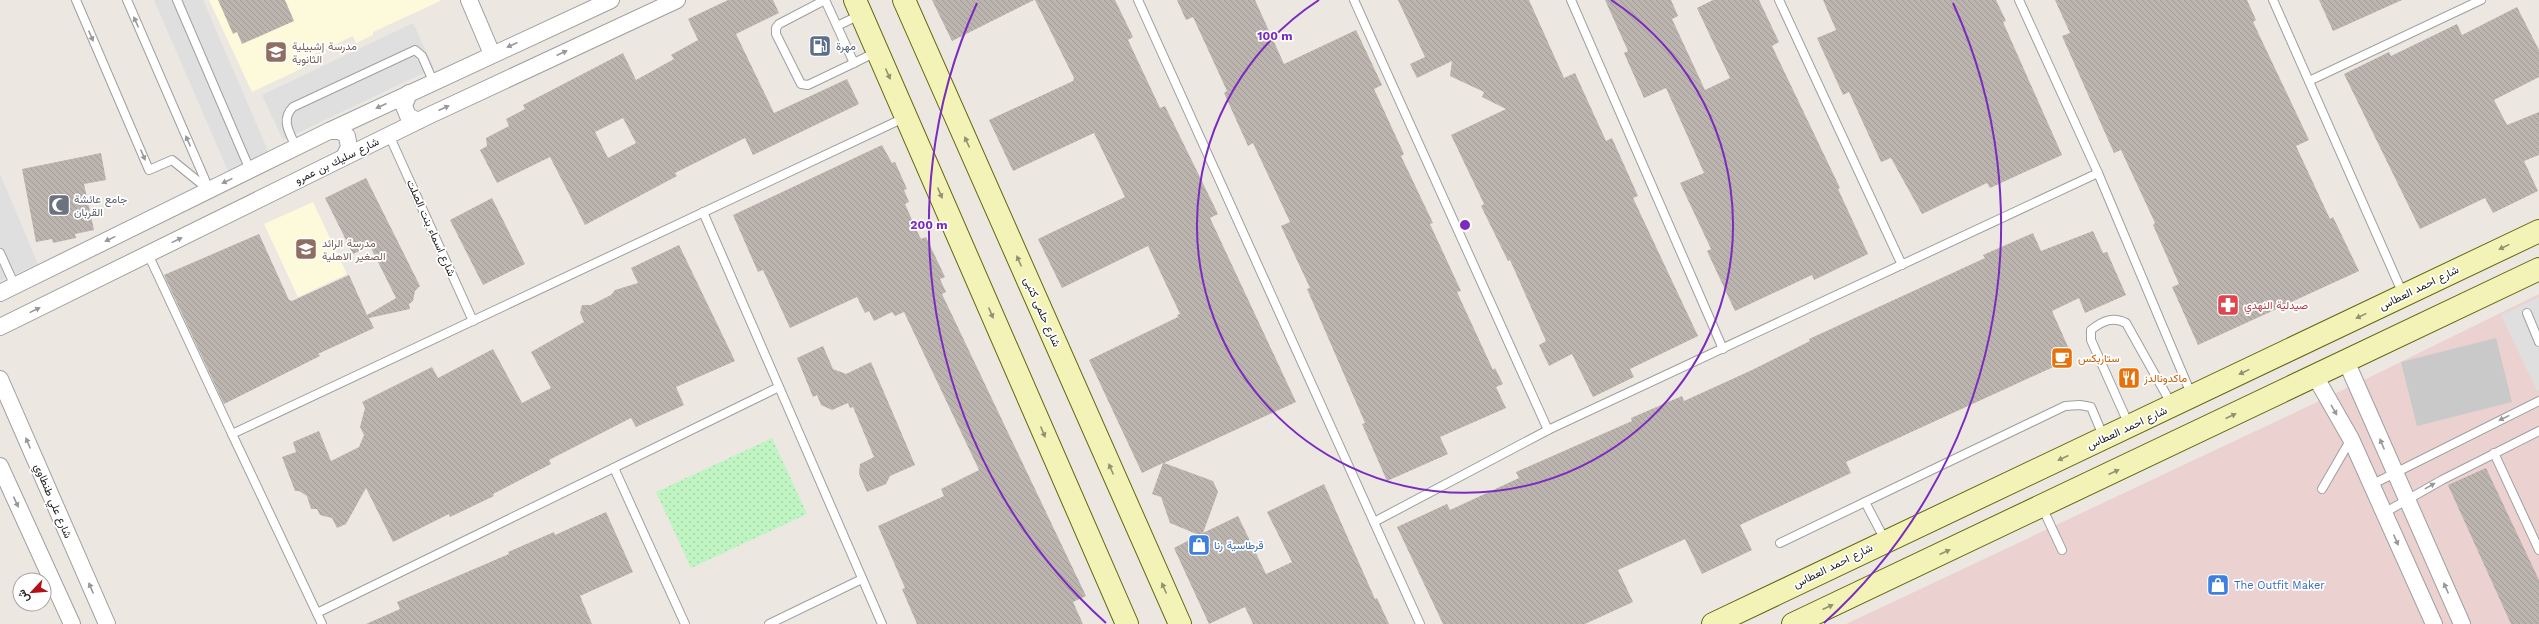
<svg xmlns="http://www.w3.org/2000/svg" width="2539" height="624" font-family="'Work Sans',Vazirmatn,sans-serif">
<defs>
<pattern id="park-dots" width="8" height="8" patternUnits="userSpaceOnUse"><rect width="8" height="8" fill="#c0f4c2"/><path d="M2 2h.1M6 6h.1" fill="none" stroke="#a4d1a6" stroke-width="1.8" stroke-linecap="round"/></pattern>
<pattern id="building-back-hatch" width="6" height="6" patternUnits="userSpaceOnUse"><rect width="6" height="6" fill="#bcb4ae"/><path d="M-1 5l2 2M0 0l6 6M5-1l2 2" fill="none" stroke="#a19a95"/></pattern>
</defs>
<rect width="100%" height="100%" fill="#ece8e1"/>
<path fill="#ecd1d1" d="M 2539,294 L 2539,624 L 1846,624 L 2368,378 Z"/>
<g fill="#fcfada">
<path d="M 209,0 L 439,0 L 440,1 L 373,32 L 373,35 L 356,43 L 353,36 L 300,61 L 303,68 L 252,92 Z"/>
<path d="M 313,202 L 347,274 L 298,297 L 264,224 Z"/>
</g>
<path fill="#c9c9c9" d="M 2496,338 L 2512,402 L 2417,426 L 2401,362 Z"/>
<path fill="url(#park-dots)" d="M 772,438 L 807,514 L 691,568 L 656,492 Z"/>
<g fill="#dfdfdf">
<path d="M 154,0 L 203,0 L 269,153 L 228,171 Z"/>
<path d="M 413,23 L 434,68 L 283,140 L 262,95 Z"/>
<path d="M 0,174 L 38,264 L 0,281 Z"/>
<path d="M 2539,297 L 2539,390 L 2537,391 L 2501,315 Z"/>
</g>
<g fill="url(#building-back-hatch)" fill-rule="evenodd">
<path d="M 218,0 L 285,0 L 294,21 L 242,44 L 237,32 L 233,34 Z"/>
<path d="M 728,0 L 773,0 L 779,13 L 736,34 L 774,113 L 847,79 L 859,104 L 753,155 L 745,138 L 675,173 L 677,176 L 585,225 L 550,157 L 497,183 L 480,150 L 487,146 L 486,138 L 509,126 L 506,119 L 525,109 L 523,105 L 623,53 L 636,80 L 674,59 L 671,55 L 698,40 L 688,19 ZM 623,118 L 636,143 L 608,158 L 595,132 Z"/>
<path d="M 932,0 L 1034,0 L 952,41 Z"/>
<path d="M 1035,0 L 1115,0 L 1133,37 L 1128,40 L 1160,108 L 1165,106 L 1218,214 L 1210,218 L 1296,402 L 1164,463 L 1213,481 L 1218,492 L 1203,533 L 1238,516 L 1266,574 L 1292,562 L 1267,512 L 1324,484 L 1375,599 L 1377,598 L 1389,624 L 1253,624 L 1245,607 L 1209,624 L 1174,548 L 1199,535 L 1170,523 L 1161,497 L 1152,494 L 1163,463 L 1142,473 L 1089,360 L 1178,317 L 1177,315 L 1180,314 L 1148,246 L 1062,288 L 1038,239 L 1125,197 L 1094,133 L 1013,171 L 989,120 L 1073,81 L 1074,78 Z"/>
<path d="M 1177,0 L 1255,0 L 1284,64 L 1356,30 L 1382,85 L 1374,89 L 1404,154 L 1401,156 L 1433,223 L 1430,224 L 1461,291 L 1457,292 L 1493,370 L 1495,368 L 1503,384 L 1496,387 L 1506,408 L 1440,437 L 1448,454 L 1387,481 L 1362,424 L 1365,423 L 1307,289 L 1310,288 L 1281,226 L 1290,222 L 1253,143 L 1248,146 L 1224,93 L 1227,91 L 1193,17 L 1186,20 Z"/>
<path d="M 1398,0 L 1529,0 L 1564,78 L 1575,73 L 1606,141 L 1612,138 L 1638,196 L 1633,198 L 1698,336 L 1630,369 L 1634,377 L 1593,397 L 1572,354 L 1549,366 L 1539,345 L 1546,341 L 1510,260 L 1508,261 L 1481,206 L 1484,204 L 1451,135 L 1506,109 L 1482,97 L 1484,92 L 1450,76 L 1452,61 L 1417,78 L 1410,64 L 1425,57 Z"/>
<path d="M 1605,0 L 1671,0 L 1678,16 L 1672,19 L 1705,90 L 1730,78 L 1697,8 L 1713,0 L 1759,0 L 1779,42 L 1772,46 L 1840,188 L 1838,189 L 1868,254 L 1814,280 L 1812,275 L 1735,311 L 1707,251 L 1711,249 L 1680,183 L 1704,173 L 1666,88 L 1644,98 L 1624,53 L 1628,51 Z"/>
<path d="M 1823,0 L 1996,0 L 2006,21 L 2003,22 L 2062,155 L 1990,188 L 1987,183 L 1922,214 L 1891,158 L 1881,162 L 1849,92 L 1843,95 L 1817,38 L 1836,30 Z"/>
<path d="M 2055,0 L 2247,0 L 2256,20 L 2253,22 L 2309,140 L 2296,146 L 2330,219 L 2333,217 L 2359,271 L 2198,345 L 2172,287 L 2179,284 L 2153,225 L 2155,223 L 2121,150 L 2114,153 L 2062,36 L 2070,33 Z"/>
<path d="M 2319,0 L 2402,0 L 2333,31 Z"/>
<path d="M 2517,7 L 2539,50 L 2539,77 L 2494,100 L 2507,125 L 2539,112 L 2539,155 L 2524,161 L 2538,191 L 2493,213 L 2485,198 L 2420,229 L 2344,74 L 2389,52 L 2391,56 L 2457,24 L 2462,35 Z"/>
<path d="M 882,145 L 892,163 L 895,162 L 907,189 L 904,190 L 909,202 L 905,204 L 917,231 L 921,239 L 926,237 L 945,277 L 940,279 L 946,292 L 942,294 L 1086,596 L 1073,602 L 1083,624 L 917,624 L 902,589 L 905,588 L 878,526 L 944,496 L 941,489 L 979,470 L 904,312 L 895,316 L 892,312 L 874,321 L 869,311 L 865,313 L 857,297 L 790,328 L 763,270 L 758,272 L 733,215 Z"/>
<path d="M 101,153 L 106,180 L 84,184 L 94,230 L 75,234 L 76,238 L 53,243 L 52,239 L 36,242 L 22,169 Z"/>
<path d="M 366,178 L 420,286 L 415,291 L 413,301 L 409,304 L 410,309 L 369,318 L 374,328 L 318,354 L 320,356 L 224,404 L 164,275 L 259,234 L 289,300 L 292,301 L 349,275 L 367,315 L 396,298 L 370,246 L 353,254 L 325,198 Z"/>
<path d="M 492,198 L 525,264 L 483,285 L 450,220 Z"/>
<path d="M 2093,231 L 2103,253 L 2107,252 L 2126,295 L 2085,313 L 2079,298 L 2052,311 L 2073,358 L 1846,462 L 1851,473 L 1740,525 L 1752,550 L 1702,574 L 1685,539 L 1618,570 L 1633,602 L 1585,624 L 1443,624 L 1397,527 L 1447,504 L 1450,510 L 1519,478 L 1516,472 L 1632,421 L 1631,418 L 1682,396 L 1684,401 L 1752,370 L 1810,341 L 1809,339 L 1985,258 L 1983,255 L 2033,233 L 2041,251 Z"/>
<path d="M 679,245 L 735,361 L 676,387 L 684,405 L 636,427 L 631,418 L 549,460 L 551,464 L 493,494 L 494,496 L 450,517 L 449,514 L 393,542 L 366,488 L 346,524 L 337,528 L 332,518 L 320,515 L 317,509 L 311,509 L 307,496 L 299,491 L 295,491 L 282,457 L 296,452 L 293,442 L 319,431 L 331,461 L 359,447 L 364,435 L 360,427 L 365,408 L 362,402 L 432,367 L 438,378 L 493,349 L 522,403 L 551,388 L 531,352 L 584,322 L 580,313 L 582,305 L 591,305 L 611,295 L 615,290 L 638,283 L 631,268 Z"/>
<path d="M 823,346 L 833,369 L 846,374 L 871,362 L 915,465 L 890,476 L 886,484 L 867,492 L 859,474 L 860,464 L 874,457 L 853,407 L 850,408 L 848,403 L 832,410 L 821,405 L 817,395 L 813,397 L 797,358 Z"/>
<path d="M 2486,468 L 2539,580 L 2539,624 L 2511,624 L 2448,485 Z"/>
<path d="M 606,512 L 633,572 L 580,596 L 592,624 L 366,624 L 400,609 L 397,602 L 509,554 L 508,552 L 554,532 L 555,535 Z"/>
</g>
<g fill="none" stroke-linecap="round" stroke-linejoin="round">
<g stroke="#9f9f9f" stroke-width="10">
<g id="lane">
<path d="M 76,0 L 149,170 L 172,160 L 209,190"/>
<path d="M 127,0 L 209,189"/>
<path d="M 177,0 L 250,170"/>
<path d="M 825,0 L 779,24 L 776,28 L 776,34 L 801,84 L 808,85 L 854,63"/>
<path d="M 825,0 L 854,63 L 876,52"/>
<path d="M 1138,0 L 1420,624"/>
<path d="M 1354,0 L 1548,430"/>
<path d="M 1571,0 L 1723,349"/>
<path d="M 1779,0 L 1902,265"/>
<path d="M 2019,0 L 2098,173 L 2192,396"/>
<path d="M 2273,0 L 2403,294"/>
<path d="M 837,26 L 860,15"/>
<path d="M 2309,81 L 2481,0"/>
<path d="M 389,135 L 473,321"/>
<path d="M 296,147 C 290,133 280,120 293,107 L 415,50 L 422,56 L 433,81"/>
<path d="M 703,212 L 882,624"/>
<path d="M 0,253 L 15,286"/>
<path d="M 148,254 L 232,434"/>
<path d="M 2527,313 L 2539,342"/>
<path d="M 2129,425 L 2091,340 L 2091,330 C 2102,321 2113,316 2126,323 L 2172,405"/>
<path d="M 2494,453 L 2539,550"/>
<path d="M 614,468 L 685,624"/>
<path d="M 2371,485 L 2539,401"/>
<path d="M 2322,489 L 2351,439"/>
<path d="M 1865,502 L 2065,406 L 2080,405 L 2091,407 L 2104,438"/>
<path d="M 2042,507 L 2062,550"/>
<path d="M 2384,513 L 2442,480 L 2539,431"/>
<path d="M 1374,522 L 1548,430 L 2098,173"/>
<path d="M 1780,543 L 1865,502 L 1885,540"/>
<path d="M 317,613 L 779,387"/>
<path d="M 322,624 L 232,434 L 906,117"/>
<path d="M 769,624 L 862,579"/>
</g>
</g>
<g stroke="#9f9f9f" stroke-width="18">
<g id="street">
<path d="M 469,0 L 492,54"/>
<path d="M 409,93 L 404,106 L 408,116 L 418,121"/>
<path d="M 329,131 L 340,131 L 347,136 L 349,147 L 344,157"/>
<path d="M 0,293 L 329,131 L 611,0"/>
<path d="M 0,327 L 426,117 L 677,0"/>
<path d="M 2346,361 L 2462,624"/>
<path d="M 2315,376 L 2351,439 L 2434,624"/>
<path d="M 0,379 L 107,624"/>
<path d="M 0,466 L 72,624"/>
</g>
</g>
<g stroke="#61670d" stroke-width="24">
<g id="secondary">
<path d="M 855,0 L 1127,624"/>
<path d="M 904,0 L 1180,624"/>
<path d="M 1713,624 L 2539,231"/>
<path d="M 1793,624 L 2539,269"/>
</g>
</g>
<use href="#lane" stroke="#fff" stroke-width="8"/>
<use href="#street" stroke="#fff" stroke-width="16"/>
<use href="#secondary" stroke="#f3f3b8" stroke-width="22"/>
</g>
<defs><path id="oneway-solid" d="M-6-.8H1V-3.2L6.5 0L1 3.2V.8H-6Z"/></defs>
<g fill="#989898">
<use href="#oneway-solid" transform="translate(136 22) rotate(-114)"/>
<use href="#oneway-solid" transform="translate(91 36) rotate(67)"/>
<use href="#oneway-solid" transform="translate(512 45) rotate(156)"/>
<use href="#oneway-solid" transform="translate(562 53) rotate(-25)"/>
<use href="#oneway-solid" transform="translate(381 106) rotate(155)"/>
<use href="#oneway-solid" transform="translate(444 108) rotate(-25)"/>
<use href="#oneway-solid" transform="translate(188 141) rotate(-114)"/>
<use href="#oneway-solid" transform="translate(143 155) rotate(67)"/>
<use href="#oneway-solid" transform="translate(227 181) rotate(154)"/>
<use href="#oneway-solid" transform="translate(110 239) rotate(154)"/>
<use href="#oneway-solid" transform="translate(177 240) rotate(-26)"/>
<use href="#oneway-solid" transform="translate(35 310) rotate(-26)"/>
<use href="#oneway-solid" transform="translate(2334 410) rotate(60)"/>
<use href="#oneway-solid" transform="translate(2504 418) rotate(154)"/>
<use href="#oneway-solid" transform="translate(28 443) rotate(-113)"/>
<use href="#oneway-solid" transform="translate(2382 444) rotate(-113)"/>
<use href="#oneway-solid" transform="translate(2430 486) rotate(-29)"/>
<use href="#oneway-solid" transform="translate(16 502) rotate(65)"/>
<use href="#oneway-solid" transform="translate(2396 540) rotate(66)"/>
<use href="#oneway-solid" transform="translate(91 588) rotate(-113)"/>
<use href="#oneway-solid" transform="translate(2446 588) rotate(-114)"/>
</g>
<g fill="#929271">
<use href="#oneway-solid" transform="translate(888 74) rotate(66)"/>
<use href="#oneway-solid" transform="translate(967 142) rotate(-114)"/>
<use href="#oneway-solid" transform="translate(940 193) rotate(67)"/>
<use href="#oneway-solid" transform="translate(2504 247) rotate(154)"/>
<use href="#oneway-solid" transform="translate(1019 261) rotate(-114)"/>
<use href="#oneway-solid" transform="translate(991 313) rotate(67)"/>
<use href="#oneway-solid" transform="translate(2361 316) rotate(154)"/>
<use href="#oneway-solid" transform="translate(2244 372) rotate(154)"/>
<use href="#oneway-solid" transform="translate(2231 416) rotate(-25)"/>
<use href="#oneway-solid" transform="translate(1043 432) rotate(67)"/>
<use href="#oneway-solid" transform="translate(2063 458) rotate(155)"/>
<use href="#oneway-solid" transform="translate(1111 469) rotate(-114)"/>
<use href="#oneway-solid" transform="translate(2114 472) rotate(-25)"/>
<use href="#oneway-solid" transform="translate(1945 552) rotate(-25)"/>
<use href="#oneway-solid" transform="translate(1164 588) rotate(-114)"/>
<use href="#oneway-solid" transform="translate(1828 607) rotate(-25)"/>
</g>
<g fill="none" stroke="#7b2cbf" stroke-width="2">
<path d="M1611 0A268 268 0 1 1 1319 0"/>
<path d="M1106 623A536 536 0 0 1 977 3M1953 3A536 536 0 0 1 1824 623"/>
</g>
<defs>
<g id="fuel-square" transform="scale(1.15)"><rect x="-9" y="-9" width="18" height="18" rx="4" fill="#5c6f8a" stroke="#fff"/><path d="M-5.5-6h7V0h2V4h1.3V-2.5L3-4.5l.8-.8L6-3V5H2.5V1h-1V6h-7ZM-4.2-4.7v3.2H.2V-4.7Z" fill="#fff"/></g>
<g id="school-square" transform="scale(1.15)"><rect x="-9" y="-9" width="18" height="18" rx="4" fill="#8d6e63" stroke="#fff"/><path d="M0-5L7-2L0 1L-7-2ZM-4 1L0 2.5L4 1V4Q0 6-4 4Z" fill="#fff"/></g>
<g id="mosque-square" transform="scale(1.15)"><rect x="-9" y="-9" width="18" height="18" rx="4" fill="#6b7280" stroke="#fff"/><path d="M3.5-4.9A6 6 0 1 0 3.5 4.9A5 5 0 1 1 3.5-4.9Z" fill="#fff"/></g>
<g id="pharmacy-square" transform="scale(1.15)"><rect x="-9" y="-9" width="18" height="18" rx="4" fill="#e0444e" stroke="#fff"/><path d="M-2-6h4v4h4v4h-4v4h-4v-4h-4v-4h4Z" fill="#fff"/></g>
<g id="cafe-square" transform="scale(1.15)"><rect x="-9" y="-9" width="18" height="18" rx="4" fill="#e8710a" stroke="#fff"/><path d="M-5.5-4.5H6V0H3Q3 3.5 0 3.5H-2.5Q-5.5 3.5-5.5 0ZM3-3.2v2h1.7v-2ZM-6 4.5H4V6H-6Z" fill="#fff"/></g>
<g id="restaurant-square" transform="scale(1.15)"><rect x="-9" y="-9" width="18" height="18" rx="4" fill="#e8710a" stroke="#fff"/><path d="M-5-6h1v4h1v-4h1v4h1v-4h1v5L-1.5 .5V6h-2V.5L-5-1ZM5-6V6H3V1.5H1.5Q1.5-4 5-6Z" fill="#fff"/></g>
<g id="shop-square" transform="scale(1.15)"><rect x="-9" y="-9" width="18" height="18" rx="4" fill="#3f7fe0" stroke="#fff"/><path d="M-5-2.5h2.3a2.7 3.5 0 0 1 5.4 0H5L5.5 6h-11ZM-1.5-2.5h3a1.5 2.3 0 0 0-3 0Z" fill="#fff"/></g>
</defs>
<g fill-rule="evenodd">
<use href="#fuel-square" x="820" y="46"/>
<use href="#school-square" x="276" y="52"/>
<use href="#mosque-square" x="59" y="205"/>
<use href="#school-square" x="306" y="249"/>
<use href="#pharmacy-square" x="2228" y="305"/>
<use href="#cafe-square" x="2062" y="358"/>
<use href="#restaurant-square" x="2129" y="378"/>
<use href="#shop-square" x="1199" y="545"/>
<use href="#shop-square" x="2218" y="585"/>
</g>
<g text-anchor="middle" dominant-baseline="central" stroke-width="3.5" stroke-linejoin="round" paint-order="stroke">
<g font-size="11" fill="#785e54" stroke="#fff" text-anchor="start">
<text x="292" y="46">مدرسة إشبيلية<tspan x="292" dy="13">الثانوية</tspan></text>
<text x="322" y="243">مدرسة الرائد<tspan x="322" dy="13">الصغير الاهلية</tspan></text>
</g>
<g font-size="11" fill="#4e5e75" stroke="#fff" text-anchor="start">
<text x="836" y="46">مهرة</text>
</g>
<g font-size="11" fill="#1b1b1b" stroke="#fff">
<text transform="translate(337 161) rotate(-26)">شارع سليك بن عمرو</text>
<text transform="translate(431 228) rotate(66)">شارع اسماء بنت الصلت</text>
<text transform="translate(2419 288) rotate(-26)">شارع احمد العطاس</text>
<text transform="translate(1042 312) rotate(66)">شارع حلمى كتبى</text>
<text transform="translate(2127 428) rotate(-25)">شارع احمد العطاس</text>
<text transform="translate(53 501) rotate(67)">شارع علي طنطاوي</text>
<text transform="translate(1833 566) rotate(-26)">شارع احمد العطاس</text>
</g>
<g font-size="11" fill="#5b616d" stroke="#fff" text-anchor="start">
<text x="74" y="199">جامع عائشة<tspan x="74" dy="13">القربان</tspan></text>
</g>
<g font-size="11" fill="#be3a42" stroke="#fff" text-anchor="start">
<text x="2244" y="305">صيدلية النهدي</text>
</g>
<g font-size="11" fill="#c56008" stroke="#fff" text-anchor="start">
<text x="2078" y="358">ستاربكس</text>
<text x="2144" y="378">ماكدونالدز</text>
</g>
<g font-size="11" fill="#366cbe" stroke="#fff" text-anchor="start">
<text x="1214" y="545">قرطاسية رنا</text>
<text x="2234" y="585">The Outfit Maker</text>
</g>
</g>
<circle cx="1465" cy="225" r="6" fill="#7b2cbf" stroke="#fff" stroke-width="2"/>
<g font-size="12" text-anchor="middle" font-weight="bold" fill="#7b2cbf" stroke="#fff" stroke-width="3.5" stroke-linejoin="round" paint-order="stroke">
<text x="1275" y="40">100 m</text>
<text x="929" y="229">200 m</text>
</g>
<g transform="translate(32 592) rotate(244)"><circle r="19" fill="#ffffff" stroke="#a4a4a4"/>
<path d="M0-3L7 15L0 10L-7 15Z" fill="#b61017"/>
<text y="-6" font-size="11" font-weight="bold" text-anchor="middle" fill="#1b1b1b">ش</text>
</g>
</svg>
